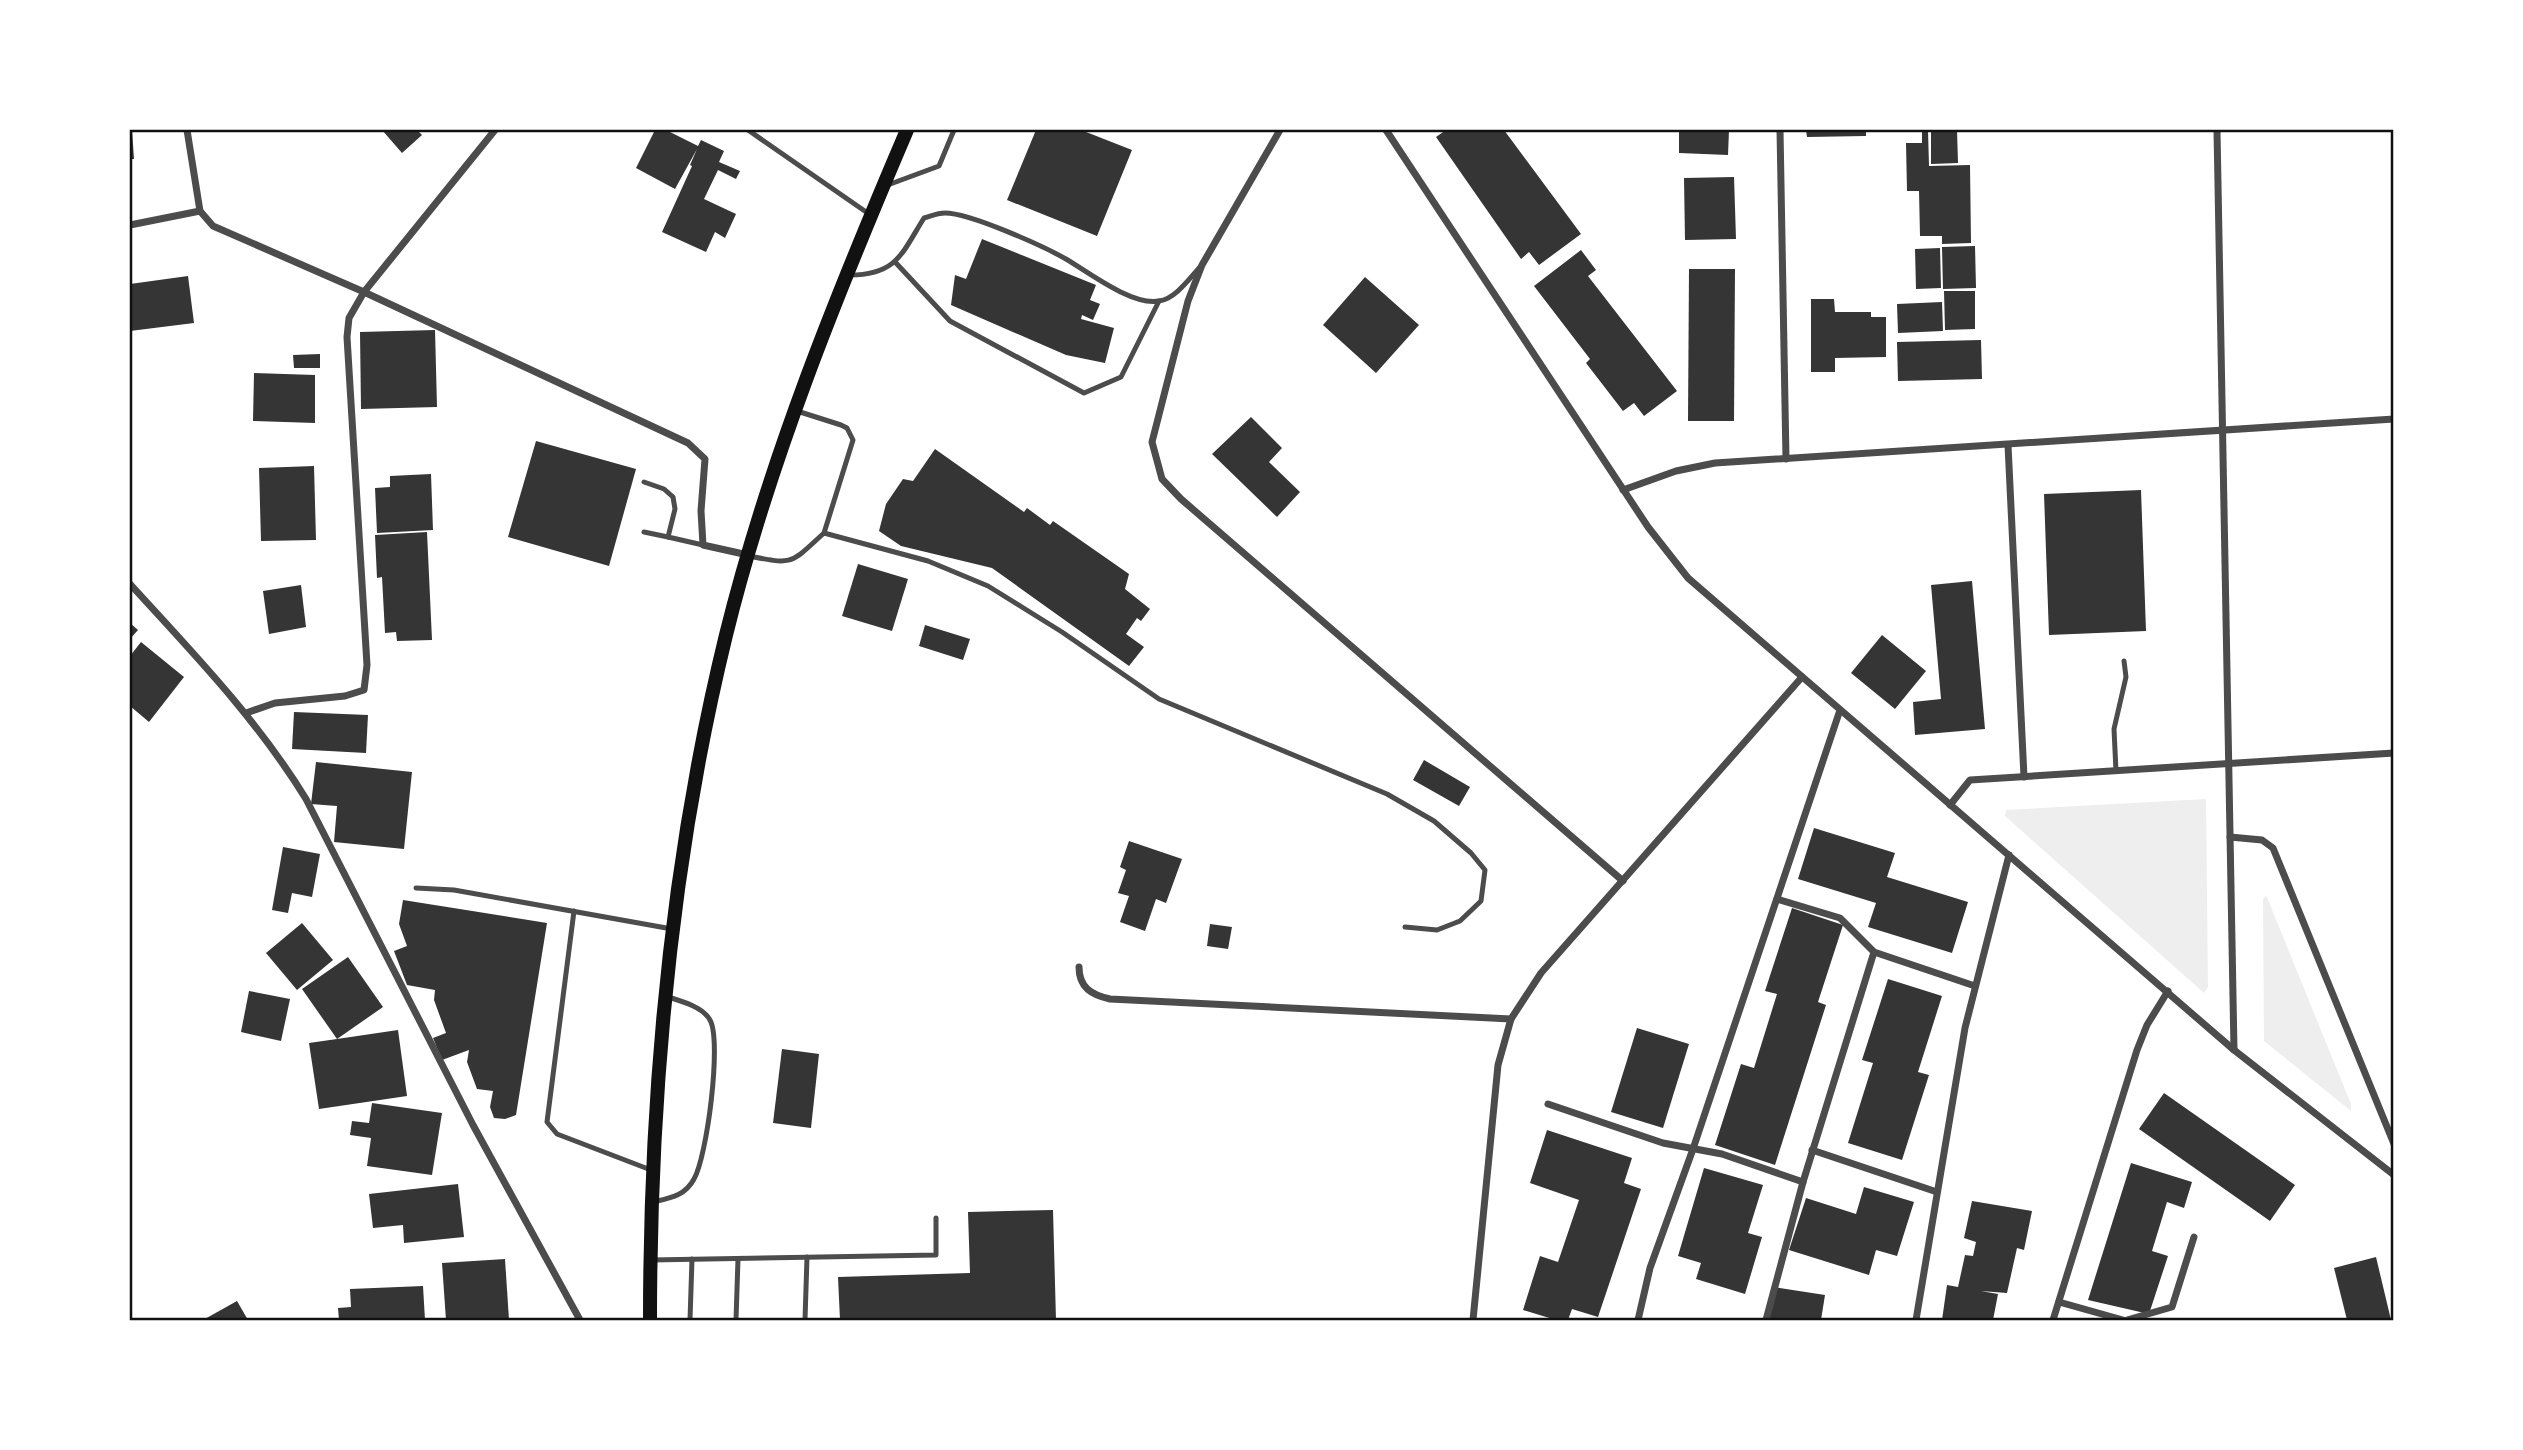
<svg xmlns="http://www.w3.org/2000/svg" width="2523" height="1450" font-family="'IBM Plex Sans',sans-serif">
<rect width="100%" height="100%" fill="#fff"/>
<g fill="#eee">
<path d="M 2206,799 L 2208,987 L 2204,993 L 2005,816 L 2006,810 Z"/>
<path d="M 2266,895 L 2351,1104 L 2351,1111 L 2264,1041 L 2263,899 Z"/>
</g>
<g fill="#353535">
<path d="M 130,130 L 132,130 L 134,159 L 130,159 Z"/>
<path d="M 382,130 L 417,130 L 422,135 L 402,153 Z"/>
<path d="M 655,130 L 666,130 L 698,146 L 701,140 L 724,151 L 719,162 L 740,171 L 736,179 L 718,170 L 704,199 L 736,214 L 725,238 L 715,232 L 706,252 L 662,232 L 692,166 L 690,165 L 697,149 L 675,189 L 636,168 Z"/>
<path d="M 1036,130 L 1081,130 L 1132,150 L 1097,236 L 1007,200 Z"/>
<path d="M 1446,130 L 1504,130 L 1581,234 L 1539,265 L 1529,252 L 1521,259 L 1436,137 Z"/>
<path d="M 1679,130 L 1729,130 L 1728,155 L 1679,153 Z"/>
<path d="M 1806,130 L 1866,130 L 1866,136 L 1807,137 Z"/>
<path d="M 1922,130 L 1928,130 L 1929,166 L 1970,165 L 1971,243 L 1942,244 L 1942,236 L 1920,236 L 1919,191 L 1907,191 L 1906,143 L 1922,143 Z"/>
<path d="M 1931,130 L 1957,130 L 1958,163 L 1931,164 Z"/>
<path d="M 1734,177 L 1736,239 L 1685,240 L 1684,178 Z"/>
<path d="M 982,239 L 1096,285 L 1090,300 L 1100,304 L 1093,320 L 1082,315 L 1081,319 L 1114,328 L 1105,363 L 1066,355 L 951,305 L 955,275 L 966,279 Z"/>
<path d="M 1975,246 L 1976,288 L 1943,289 L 1942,247 Z"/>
<path d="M 1940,248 L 1941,288 L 1916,289 L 1915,249 Z"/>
<path d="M 1581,250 L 1596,270 L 1588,276 L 1677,391 L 1644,416 L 1634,403 L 1623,411 L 1586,363 L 1590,359 L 1534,286 Z"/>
<path d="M 1689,269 L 1735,269 L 1734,421 L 1688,421 Z"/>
<path d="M 188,276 L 194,323 L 130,331 L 130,284 Z"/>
<path d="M 1365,277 L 1419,325 L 1376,373 L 1323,325 Z"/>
<path d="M 1944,291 L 1975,291 L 1975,329 L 1945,330 Z"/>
<path d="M 1811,299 L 1834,299 L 1835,312 L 1871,312 L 1871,317 L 1886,317 L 1886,357 L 1835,358 L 1835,372 L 1811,372 Z"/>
<path d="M 1942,302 L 1943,331 L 1898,333 L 1897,304 Z"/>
<path d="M 435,330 L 437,407 L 361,409 L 360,332 Z"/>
<path d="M 1981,340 L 1982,379 L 1898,381 L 1897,342 Z"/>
<path d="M 320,354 L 320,368 L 294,368 L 293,355 Z"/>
<path d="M 254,373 L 315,375 L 315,423 L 253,421 Z"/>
<path d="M 1251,417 L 1282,448 L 1269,462 L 1300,492 L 1277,517 L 1212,454 Z"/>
<path d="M 536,441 L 636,469 L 609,566 L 508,537 Z"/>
<path d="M 935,449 L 1024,512 L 1027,508 L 1050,525 L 1053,521 L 1129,574 L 1125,589 L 1150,609 L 1141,621 L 1137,618 L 1126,634 L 1144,647 L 1129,666 L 992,568 L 901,546 L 879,531 L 886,504 L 903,479 L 913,481 Z"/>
<path d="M 314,466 L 316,540 L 261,541 L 259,468 Z"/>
<path d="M 431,474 L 433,530 L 377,533 L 375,488 L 390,487 L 390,476 Z"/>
<path d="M 2141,490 L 2146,631 L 2049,635 L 2044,494 Z"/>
<path d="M 427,532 L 432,640 L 397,641 L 396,632 L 385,633 L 382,577 L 377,578 L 375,535 Z"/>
<path d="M 858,564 L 908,579 L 892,631 L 842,616 Z"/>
<path d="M 1972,581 L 1985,729 L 1915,735 L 1913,702 L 1941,699 L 1931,585 Z"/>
<path d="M 301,585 L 306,627 L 269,634 L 263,591 Z"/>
<path d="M 130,623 L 138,630 L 130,639 Z"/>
<path d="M 925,625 L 970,639 L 963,660 L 919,646 Z"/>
<path d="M 1882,635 L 1926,671 L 1895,709 L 1851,673 Z"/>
<path d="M 141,642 L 184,677 L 149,722 L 130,706 L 130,656 Z"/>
<path d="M 294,712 L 368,715 L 366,753 L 292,749 Z"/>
<path d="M 1424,760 L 1470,787 L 1459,806 L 1413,780 Z"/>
<path d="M 316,762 L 412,772 L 404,849 L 334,842 L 337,806 L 311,804 Z"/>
<path d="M 1814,828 L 1895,853 L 1887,877 L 1968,902 L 1952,953 L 1868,927 L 1876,903 L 1798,879 Z"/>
<path d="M 1129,841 L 1182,859 L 1166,903 L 1156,899 L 1145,931 L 1120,922 L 1129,896 L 1118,893 L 1126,870 L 1120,867 Z"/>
<path d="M 283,847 L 320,854 L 312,897 L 292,893 L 288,913 L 272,910 Z"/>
<path d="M 403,900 L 547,923 L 516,1115 L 505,1119 L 494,1118 L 490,1107 L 493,1091 L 477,1089 L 467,1062 L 469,1050 L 442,1060 L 433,1038 L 446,1033 L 434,1000 L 435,990 L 407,985 L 394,951 L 407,946 L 399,924 Z"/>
<path d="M 1792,908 L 1843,925 L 1818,1002 L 1826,1005 L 1775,1165 L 1715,1145 L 1741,1064 L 1754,1068 L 1777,994 L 1765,991 Z"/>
<path d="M 302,923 L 333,960 L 297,990 L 266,953 Z"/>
<path d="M 1210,924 L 1232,927 L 1228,949 L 1207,946 Z"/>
<path d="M 348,957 L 383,1007 L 337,1039 L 398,1030 L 407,1096 L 319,1109 L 309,1043 L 337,1039 L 302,989 Z"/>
<path d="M 1888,979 L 1942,996 L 1918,1072 L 1929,1075 L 1902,1160 L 1848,1143 L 1873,1063 L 1862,1060 Z"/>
<path d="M 249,991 L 290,999 L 281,1041 L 241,1032 Z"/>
<path d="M 1637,1028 L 1689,1044 L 1663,1128 L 1611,1112 Z"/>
<path d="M 782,1049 L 819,1054 L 811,1128 L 773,1123 Z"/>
<path d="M 2164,1093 L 2295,1185 L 2270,1221 L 2139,1129 Z"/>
<path d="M 372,1103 L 442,1113 L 432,1175 L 367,1166 L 371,1138 L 350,1135 L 352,1121 L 369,1123 Z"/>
<path d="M 1547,1130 L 1632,1158 L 1624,1183 L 1641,1189 L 1598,1317 L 1572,1309 L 1568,1320 L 1556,1320 L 1523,1310 L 1540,1256 L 1558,1262 L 1579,1200 L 1530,1183 Z"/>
<path d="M 2131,1163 L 2192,1182 L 2184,1208 L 2167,1202 L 2152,1251 L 2168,1256 L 2149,1314 L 2088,1300 Z"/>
<path d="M 1704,1168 L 1763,1185 L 1748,1233 L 1762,1237 L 1745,1294 L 1696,1279 L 1701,1263 L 1678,1256 Z"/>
<path d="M 458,1184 L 464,1237 L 404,1243 L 403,1225 L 373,1228 L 369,1194 Z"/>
<path d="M 1864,1187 L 1914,1202 L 1897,1256 L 1876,1250 L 1869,1275 L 1789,1250 L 1806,1198 L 1856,1214 Z"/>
<path d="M 1972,1201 L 2032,1211 L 2024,1250 L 2017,1248 L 2007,1293 L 1981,1291 L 1998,1294 L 1993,1320 L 1942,1320 L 1947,1285 L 1958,1287 L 1965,1255 L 1973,1256 L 1976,1242 L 1964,1238 Z"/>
<path d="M 1053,1210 L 1056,1320 L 840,1320 L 838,1277 L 970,1273 L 968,1212 Z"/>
<path d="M 2376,1257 L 2391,1320 L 2347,1320 L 2334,1268 Z"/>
<path d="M 505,1259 L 509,1320 L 446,1320 L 442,1263 Z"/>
<path d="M 423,1286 L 425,1320 L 339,1320 L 338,1308 L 351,1307 L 350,1289 Z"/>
<path d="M 1773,1287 L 1825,1295 L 1821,1320 L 1766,1320 Z"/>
<path d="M 237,1301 L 248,1320 L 203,1320 Z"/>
</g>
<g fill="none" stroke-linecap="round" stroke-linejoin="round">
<g stroke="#4c4c4c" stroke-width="5">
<path d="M 748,130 L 869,214"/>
<path d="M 885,186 L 939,166 L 954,130"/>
<path d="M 896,263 L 950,321 L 1084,393 L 1121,377 L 1159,301"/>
<path d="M 850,275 C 897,275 902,253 924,218 C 931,216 938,213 945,213 C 970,213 1043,246 1066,259 C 1088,272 1132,306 1159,301 C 1175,299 1189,279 1200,267"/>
<path d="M 797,411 L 841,425 L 847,428 L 853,440 L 824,533"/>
<path d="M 644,482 L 664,489 L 673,497 L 675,509 L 668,537 L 703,545"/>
<path d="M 644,532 L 668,537"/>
<path d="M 749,556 C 794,565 790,564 824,533 L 928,561 L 988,586 L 1062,632 L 1159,699 L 1387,794 L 1434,821 L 1471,853 L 1485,870 L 1481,901 L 1460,921 L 1437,930 L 1405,927"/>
<path d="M 2116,771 L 2114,729 L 2126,677 L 2124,661"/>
<path d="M 416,888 L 454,890 L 672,929"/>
<path d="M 574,911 L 547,1122 L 557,1134 L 651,1170"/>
<path d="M 653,1202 C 670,1198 685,1196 694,1179 C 707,1157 722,1041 710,1020 C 703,1007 681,1001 668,997"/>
<path d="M 651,1260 L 936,1255 L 936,1218"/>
<path d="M 690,1320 L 692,1259"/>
<path d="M 736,1320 L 738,1259"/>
<path d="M 805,1320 L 807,1257"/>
</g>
<g stroke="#4c4c4c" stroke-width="7">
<path d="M 187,130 L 200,211"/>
<path d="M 1280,130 L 1202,265 L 1188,301 L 1152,442 L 1162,479 L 1181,499 L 1623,881"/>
<path d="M 1386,130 L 1648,527 L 1688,578 L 2234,1050 L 2394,1175"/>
<path d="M 1780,130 L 1786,459"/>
<path d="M 2217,130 L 2234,1050"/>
<path d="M 130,225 L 200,211 L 213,226 L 364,292 L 688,443 L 705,459 L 701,511 L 703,545 L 748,555"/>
<path d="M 2008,445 L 2024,777"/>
<path d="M 1623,490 L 1676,471 L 1715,463 L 2394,419"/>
<path d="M 130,584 C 193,653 257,719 306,799 L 473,1125 L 580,1320"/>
<path d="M 246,713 L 275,703 L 345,696 L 364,690 L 367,665 L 347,337 L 349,318 L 364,292 L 495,130"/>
<path d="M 1950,805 L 1970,780 L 2394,753"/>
<path d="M 2230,837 L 2262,840 L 2273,848 L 2394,1144"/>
<path d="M 1777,899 L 1840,918 L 1874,952 L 1975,986"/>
<path d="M 1079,967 C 1079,988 1092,995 1110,999 L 1511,1019"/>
<path d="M 1548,1104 L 1663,1143 L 1722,1154 L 1803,1182"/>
<path d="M 1812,1150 L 1937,1192"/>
<path d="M 2059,1302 L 2123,1320"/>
<path d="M 1473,1320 L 1498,1065 L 1511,1019 L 1541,973 L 1802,677"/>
<path d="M 1638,1320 L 1650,1268 L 1693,1149 L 1840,710"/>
<path d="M 1766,1320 L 1803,1182 L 1874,952"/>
<path d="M 1916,1320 L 1965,1028 L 2009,855"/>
<path d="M 2053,1320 L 2137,1050 L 2147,1025 L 2168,991"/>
<path d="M 2127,1320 L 2172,1307 L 2194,1237"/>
</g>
<path stroke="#111" stroke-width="14" d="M 650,1320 C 650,1089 671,860 726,635 C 769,461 837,294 907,130"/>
</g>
<rect width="2523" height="1450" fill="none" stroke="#ffffff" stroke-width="262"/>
<rect x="131" y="131" width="2261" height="1188" fill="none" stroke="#111" stroke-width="2.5"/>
</svg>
